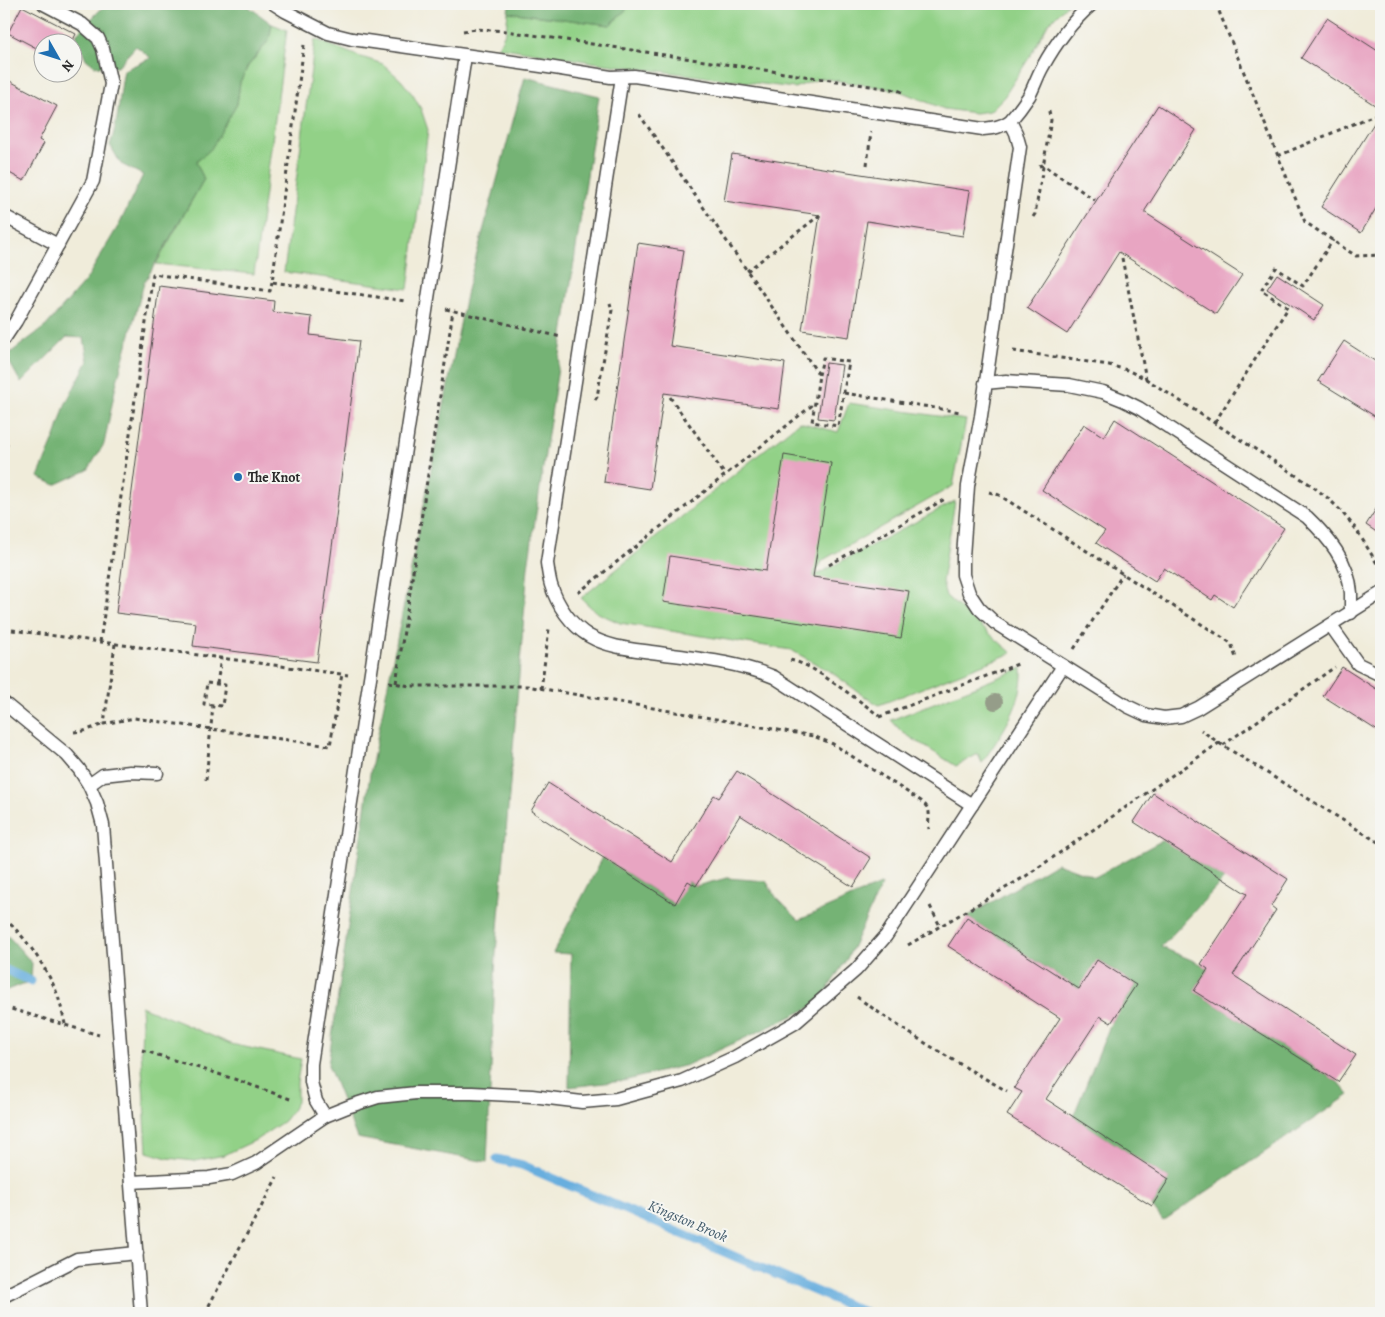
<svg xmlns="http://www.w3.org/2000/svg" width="1385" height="1317" font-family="Alegreya,serif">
<rect width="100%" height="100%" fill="#f6f6f2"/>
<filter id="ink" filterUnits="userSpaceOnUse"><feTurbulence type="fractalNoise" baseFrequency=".02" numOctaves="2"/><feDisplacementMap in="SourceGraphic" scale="10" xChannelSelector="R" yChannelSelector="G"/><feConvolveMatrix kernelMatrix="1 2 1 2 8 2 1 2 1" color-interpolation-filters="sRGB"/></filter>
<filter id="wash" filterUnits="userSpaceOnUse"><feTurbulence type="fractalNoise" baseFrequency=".0096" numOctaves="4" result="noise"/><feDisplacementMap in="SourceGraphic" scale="20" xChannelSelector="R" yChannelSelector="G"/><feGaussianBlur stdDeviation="1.12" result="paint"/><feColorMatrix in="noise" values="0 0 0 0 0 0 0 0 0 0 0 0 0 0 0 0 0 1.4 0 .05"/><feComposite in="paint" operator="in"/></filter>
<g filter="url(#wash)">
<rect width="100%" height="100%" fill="#f0ecda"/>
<g fill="#92d187" stroke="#5e7e59">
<path d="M 632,4 L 1068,4 L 1048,24 L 1029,58 L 1004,97 L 990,111 L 975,113 L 944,109 L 897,90 L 821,78 L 794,88 L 604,64 L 498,47 L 506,31 L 508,12 L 610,25 Z"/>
<path d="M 272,24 L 287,30 L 254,274 L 156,264 L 204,179 L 196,162 L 211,148 L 237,104 L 240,82 L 248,66 L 269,40 Z"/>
<path d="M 315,39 L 358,56 L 383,64 L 401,80 L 413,95 L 421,109 L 428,130 L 408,289 L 284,272 Z"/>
<path d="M 849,403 L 966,420 L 953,486 L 823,560 L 814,576 L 955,501 L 942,582 L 946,596 L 1012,653 L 879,705 L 864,696 L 831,672 L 791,650 L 620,623 L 596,612 L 581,598 L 799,422 L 838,432 Z"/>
<path d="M 1022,668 C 1024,705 1001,734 982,763 L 978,754 L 956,766 L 902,732 L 891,720 Z"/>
<path d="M 141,1006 L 231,1044 L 301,1059 L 297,1082 L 297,1102 L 291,1112 L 284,1121 L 256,1140 L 224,1155 L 195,1161 L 167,1158 L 147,1152 L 141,1050 L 142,1024 Z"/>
</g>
<g fill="#75b374" stroke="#506f50">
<path d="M 106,4 L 245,4 L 272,24 L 269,40 L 248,66 L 240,82 L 237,104 L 211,149 L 196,162 L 204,179 L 144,283 L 116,385 L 104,444 L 88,470 L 55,485 L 38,477 L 56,434 L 65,405 L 88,361 L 84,338 L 67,337 L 21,383 L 6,356 L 46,326 L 86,280 L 120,223 L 143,175 L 121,164 L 110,145 C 119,121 119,95 124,70 L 151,58 L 136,46 L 117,67 L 95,66 L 86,59 L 76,34 Z"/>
<path d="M 509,4 L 632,4 L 610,25 L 508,12 Z"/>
<path d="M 525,77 L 599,96 L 528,567 L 496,953 L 487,1162 L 357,1138 L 328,1065 L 370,774 L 467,290 Z"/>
<path d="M 1163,840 L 1224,879 L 1161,947 L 1201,964 L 1208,969 L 1194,991 L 1338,1082 L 1349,1095 L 1163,1221 L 1152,1206 L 1169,1179 L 1073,1117 L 1111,1023 L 1136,985 L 1098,960 L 1079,989 L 967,917 L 1057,863 L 1095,877 Z"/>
<path d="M 603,857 L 674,904 L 688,881 L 696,886 L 727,878 L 766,881 L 776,897 L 799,920 L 882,884 L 848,957 L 818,1004 L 687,1065 L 623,1081 L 569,1087 L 571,954 L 553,953 Z"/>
<path d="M 4,934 L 10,938 L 32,963 L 31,981 L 4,991 Z"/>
</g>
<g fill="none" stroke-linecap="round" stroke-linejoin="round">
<g stroke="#68aede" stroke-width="9">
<path d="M 4,969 L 31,981"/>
<path d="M 497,1159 L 522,1165 L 866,1313"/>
</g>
</g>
<g id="blocks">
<g fill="#e8a5c2">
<path d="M 22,6 L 76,34 L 72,42 L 42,42 L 42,51 L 8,33 Z"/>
<path d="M 1327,18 L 1381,53 L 1381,109 L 1301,58 Z"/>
<path d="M 4,78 L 57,106 L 39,140 L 44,143 L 24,181 L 4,170 Z"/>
<path d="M 1158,105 L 1196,130 L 1144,212 L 1242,275 L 1216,314 L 1119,252 L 1067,334 L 1027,308 Z"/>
<path d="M 1381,112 L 1381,200 L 1361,233 L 1321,207 Z"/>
<path d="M 732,154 L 970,191 L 963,236 L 867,221 L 849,337 L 802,330 L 820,215 L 724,201 Z"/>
<path d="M 638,243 L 684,250 L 670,346 L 785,363 L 779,409 L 664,393 L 650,489 L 604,482 Z"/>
<path d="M 1277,274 L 1324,305 L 1314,320 L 1267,289 Z"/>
<path d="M 159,286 L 274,301 L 273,312 L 312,317 L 310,335 L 359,341 L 317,662 L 193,646 L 196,623 L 116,613 Z"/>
<path d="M 1344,341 L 1381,365 L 1381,420 L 1318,381 Z"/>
<path d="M 826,363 L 842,365 L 834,420 L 818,418 Z"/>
<path d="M 1115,419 L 1284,528 L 1233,607 L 1215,595 L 1212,600 L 1164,568 L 1155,581 L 1096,543 L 1105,531 L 1042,490 L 1084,424 L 1104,437 Z"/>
<path d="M 784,455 L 831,463 L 813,577 L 909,591 L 901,638 L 663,602 L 670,556 L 766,571 Z"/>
<path d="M 1381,501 L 1381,535 L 1366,525 Z"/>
<path d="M 1342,667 L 1381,692 L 1381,733 L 1323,696 Z"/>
<path d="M 737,771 L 871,858 L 853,887 L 740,815 L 696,886 L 688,881 L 675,904 L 531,811 L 548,783 L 672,862 L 714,795 L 719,798 Z"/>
<path d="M 1153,793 L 1288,879 L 1271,906 L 1276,910 L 1233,975 L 1356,1055 L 1338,1082 L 1194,991 L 1208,969 L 1201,964 L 1247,894 L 1134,822 Z"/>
<path d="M 967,917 L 1079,989 L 1097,960 L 1136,985 L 1111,1023 L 1100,1016 L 1046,1099 L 1169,1179 L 1152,1206 L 1007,1115 L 1022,1092 L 1014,1088 L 1060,1018 L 948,946 Z"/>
</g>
</g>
</g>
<g filter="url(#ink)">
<use href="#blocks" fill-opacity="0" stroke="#494845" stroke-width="1"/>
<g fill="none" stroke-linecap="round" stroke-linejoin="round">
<g stroke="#494845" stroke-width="15">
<g id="lane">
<path d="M 274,4 L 285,11 L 328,33 L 352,39 L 548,67 L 611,77 L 634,76 L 983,129 C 994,128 1001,127 1010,121"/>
<path d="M 1092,4 C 1071,22 1055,44 1042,68 C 1037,77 1034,87 1029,96 C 1023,105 1017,113 1010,121 L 1016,133 L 1020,147 L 981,416 L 968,486 L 963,557 L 963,575 L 969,593 L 979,608 L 995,623 L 1127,706 L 1146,715 L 1164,718 L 1181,716 L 1198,708 L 1381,593"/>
<path d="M 622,77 L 547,563 C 548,570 549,578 551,585 C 557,605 571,625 589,636 C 608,647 630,649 651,652 C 693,658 735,661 774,677 L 972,805"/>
<path d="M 4,216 L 58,245"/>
<path d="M 4,339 L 16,321 L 93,181 L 111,84 L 103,49 L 98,38 L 82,24 L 44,4"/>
<path d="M 985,383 L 1006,381 L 1069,385 L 1103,392 L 1123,400 L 1139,408 L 1307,517 C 1328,537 1349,562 1351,593 C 1351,600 1351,606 1351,613"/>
<path d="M 1331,626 L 1358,664 L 1381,675"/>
<path d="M 4,703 L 67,755 L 79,769 L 89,785 L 97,803 L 103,825 L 141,1313"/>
<path d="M 89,785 L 103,775 L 130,772 L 157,773"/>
<path d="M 325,1116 L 350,1106 L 378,1097 L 416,1093 L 472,1093 L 532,1096 L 582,1102 L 616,1099 L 682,1081 L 735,1057 L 795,1023 L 856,970 L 886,936 L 1063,666"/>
<path d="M 131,1182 L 209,1178 L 232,1174 L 256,1163 L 325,1116 L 316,1101 L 311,1082 L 311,1064 C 361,727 411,391 465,56"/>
<path d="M 4,1296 L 77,1259 L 137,1253"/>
</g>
</g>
<g stroke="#494845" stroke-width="3" stroke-dasharray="4 4" stroke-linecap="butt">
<path d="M 1216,4 L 1305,222 L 1356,256 L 1381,255"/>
<path d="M 463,31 L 476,29 L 506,31 L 897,90 L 905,93"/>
<path d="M 304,45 L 272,282 L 405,301"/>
<path d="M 639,114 L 819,375 L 812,422 L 838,426 L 849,362 L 823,358 L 819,375"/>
<path d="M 1278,156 L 1379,113"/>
<path d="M 867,165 L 871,132"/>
<path d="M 1039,166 L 1043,165 L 1095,200"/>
<path d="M 1033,217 L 1035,214 L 1051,120 L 1048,108"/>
<path d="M 1122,258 L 1146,379"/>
<path d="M 747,271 L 820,215"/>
<path d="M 446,309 L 561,337"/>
<path d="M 1013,351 L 1109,365 L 1127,370 L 1146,379 L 1311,485 L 1329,499 L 1341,511 L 1356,529 L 1381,570"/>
<path d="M 844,393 L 960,412"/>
<path d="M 670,397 L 725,475"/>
<path d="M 595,400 L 597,397 L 612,310 L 610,303"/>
<path d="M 1215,422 L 1288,308 L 1261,290 L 1276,268 L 1303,286 L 1333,240"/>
<path d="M 4,443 L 7,445 L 4,466"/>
<path d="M 989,492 L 999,495 L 1231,643 L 1236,658"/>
<path d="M 829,565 L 945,499"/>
<path d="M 578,593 L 815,403"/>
<path d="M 4,629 L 348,675"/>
<path d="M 100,642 L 153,274 L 270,291 L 272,282"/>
<path d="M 115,644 L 104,724 L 134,718 L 330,746 L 342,674"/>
<path d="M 1074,649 L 1123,574"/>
<path d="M 790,660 C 809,664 825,677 841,688 C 854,697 867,706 879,716"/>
<path d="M 389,682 L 410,686 L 527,686 L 813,736 L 833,744 L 921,801 C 934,812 927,815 929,829"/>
<path d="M 207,683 L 225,685 L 222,706 L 204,704 Z"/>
<path d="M 396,683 L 453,311"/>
<path d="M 217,684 L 221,658"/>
<path d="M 541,689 L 549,629"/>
<path d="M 879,717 L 1018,664"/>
<path d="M 74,732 L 84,731 L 104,724"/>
<path d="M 1219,743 L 1381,844"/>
<path d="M 1223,745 L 1335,667"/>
<path d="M 206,780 L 213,705"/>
<path d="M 930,906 L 940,926"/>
<path d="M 4,919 C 23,933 42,962 53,984 C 59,996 62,1011 65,1024"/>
<path d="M 908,945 L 1026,876 L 1219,743 L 1201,730"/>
<path d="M 857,997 C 905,1032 955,1062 1007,1091"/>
<path d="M 4,1007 L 99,1035"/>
<path d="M 142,1050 L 234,1079 L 293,1100"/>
<path d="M 205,1313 L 277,1177"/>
</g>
<use href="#lane" stroke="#fff" stroke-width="12"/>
</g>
<circle fill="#959d89" cx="995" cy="702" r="8"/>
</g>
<circle fill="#1f6fb2" stroke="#f6f6f2" stroke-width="2" cx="238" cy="477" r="5"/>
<g text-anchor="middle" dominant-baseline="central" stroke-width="4" stroke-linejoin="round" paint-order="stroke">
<g font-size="14" font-weight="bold" fill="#2b2b2b" stroke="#f6f6f2" text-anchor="start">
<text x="248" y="477">The Knot</text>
</g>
<g font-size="15" font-style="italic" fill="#40596a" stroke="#f6f6f2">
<text transform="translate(688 1221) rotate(23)">Kingston Brook</text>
</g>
</g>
<rect width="1385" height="1317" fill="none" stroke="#f6f6f2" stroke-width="20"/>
<g transform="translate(58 58) rotate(129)"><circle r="24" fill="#f6f6f2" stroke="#a5a5a2"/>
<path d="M0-4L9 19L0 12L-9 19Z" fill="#1f6fb2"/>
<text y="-8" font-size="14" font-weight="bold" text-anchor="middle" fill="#2b2b2b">N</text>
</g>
</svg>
